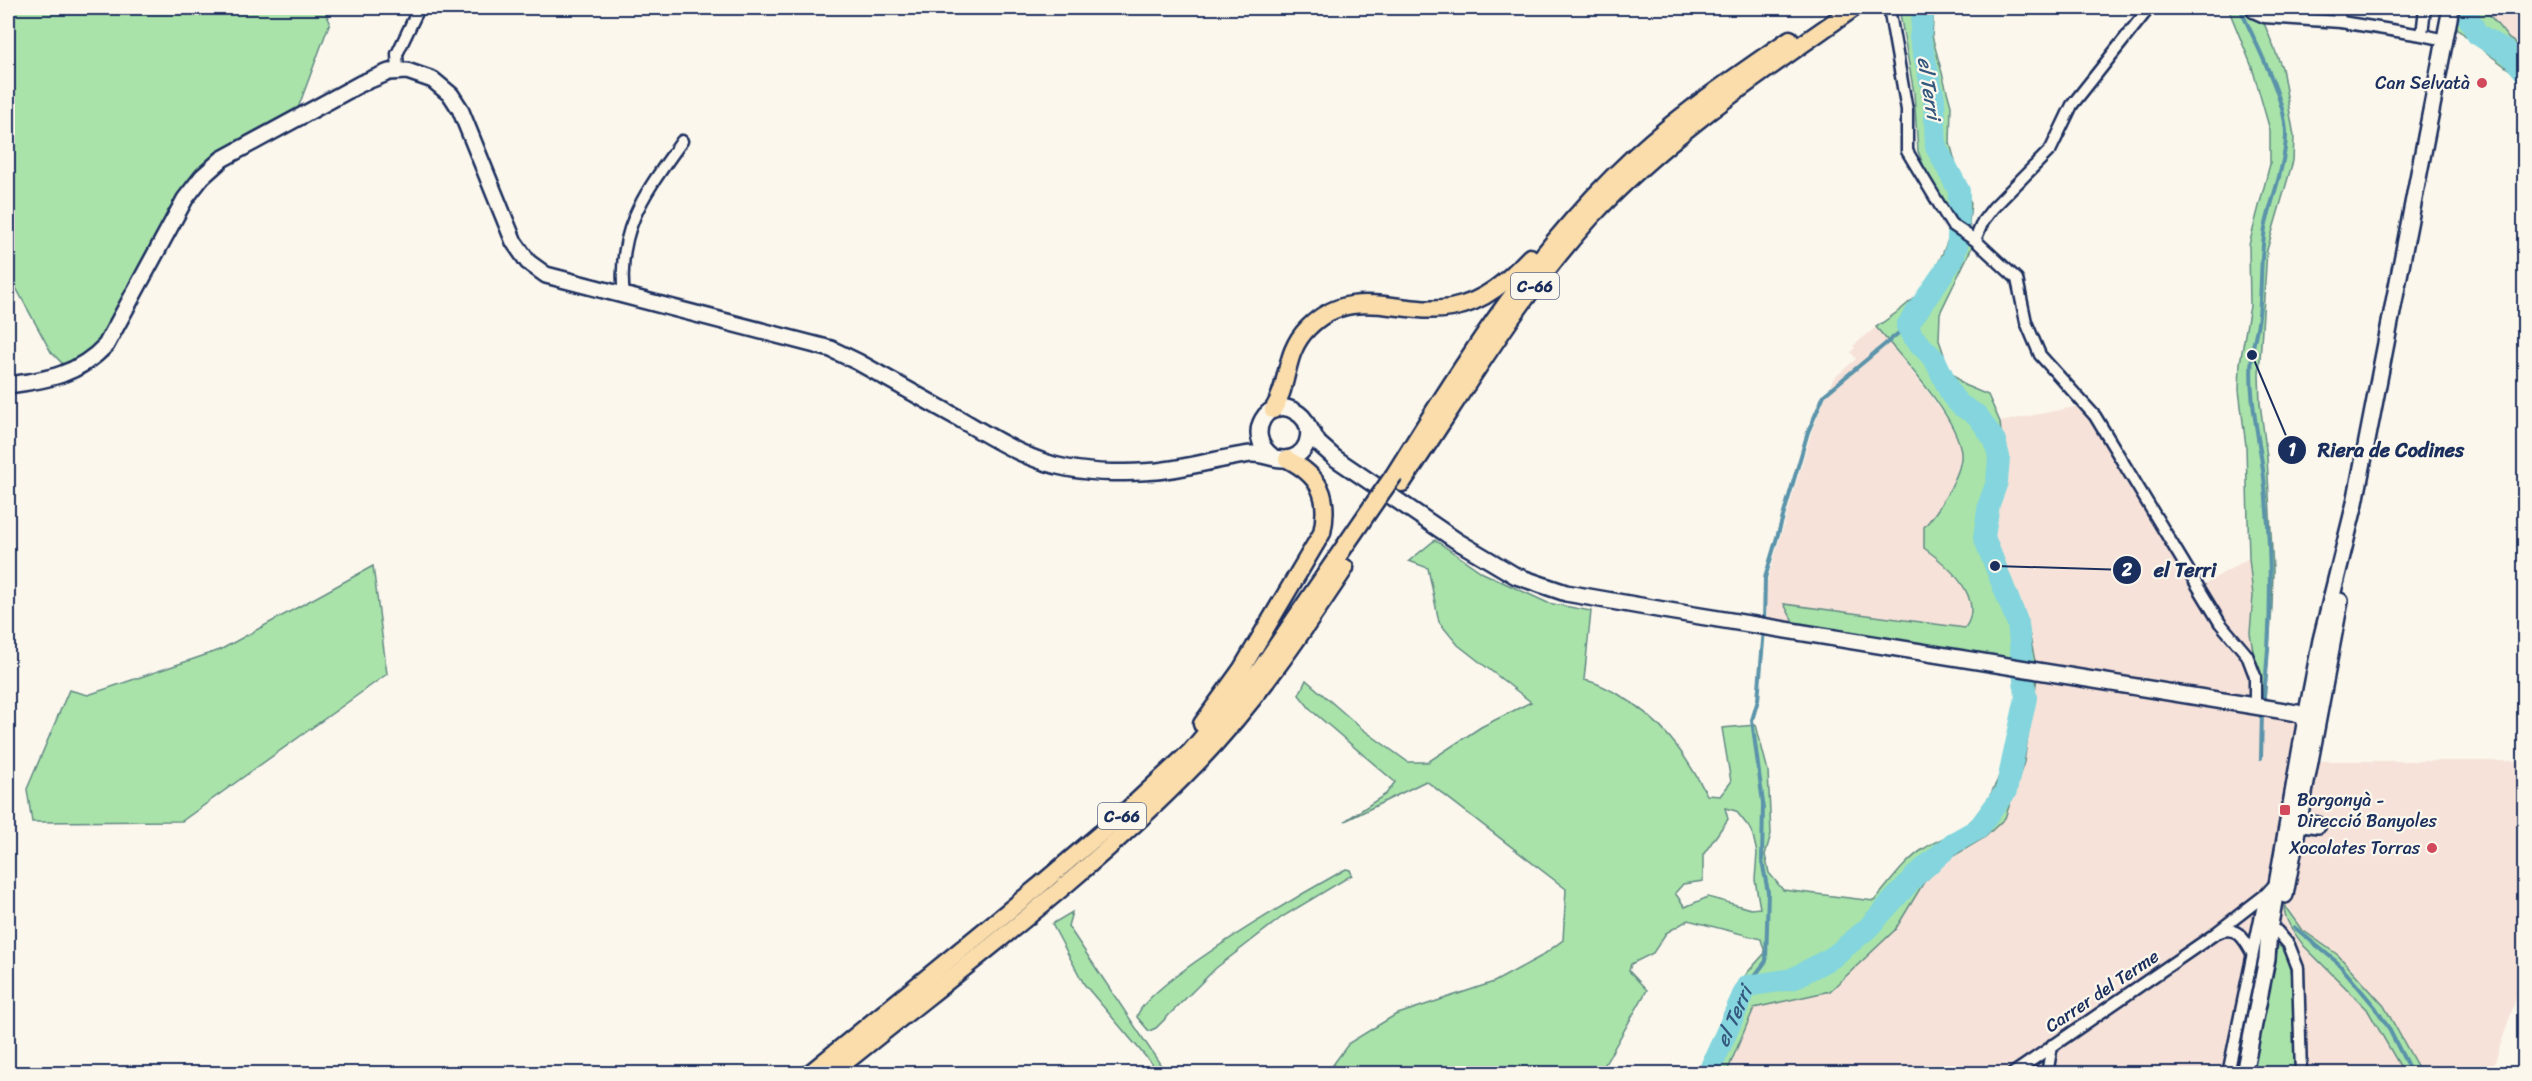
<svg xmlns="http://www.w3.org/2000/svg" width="2532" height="1081" font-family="Sriracha,sans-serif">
<rect width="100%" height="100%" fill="#fbf7ec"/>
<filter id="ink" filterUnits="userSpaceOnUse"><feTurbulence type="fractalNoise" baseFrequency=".0167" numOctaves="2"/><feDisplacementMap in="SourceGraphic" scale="12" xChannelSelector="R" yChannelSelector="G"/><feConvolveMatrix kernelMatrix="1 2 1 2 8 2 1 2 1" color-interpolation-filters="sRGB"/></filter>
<g filter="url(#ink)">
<g fill="#f6e2d8">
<path d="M 2484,8 L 2524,8 L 2524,52 L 2519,45 L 2509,39 Z"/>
<path d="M 1876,327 L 1925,388 L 1953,427 L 1962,454 L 1956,476 L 1934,517 L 1924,527 L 1924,548 L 1955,574 L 1968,595 L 1970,613 L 1965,628 L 1789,614 L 1795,621 L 1796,627 L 1768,622 L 1764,592 L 1812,430 L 1833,379 L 1856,359 L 1851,352 L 1855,348 L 1853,346 Z"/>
<path d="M 2089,404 L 2203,585 L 2249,558 L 2253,596 L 2250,633 L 2258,681 L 2257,708 L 2316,717 L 2314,761 L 2524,761 L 2524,975 L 2491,1073 L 2421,1073 L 2393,1021 L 2301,929 L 2289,909 L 2289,925 L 2296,936 L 2304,946 L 2367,1009 L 2404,1073 L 1726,1074 L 1754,1008 L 1830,991 L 1895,930 L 1924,882 L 1950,858 L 1984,838 L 2024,762 L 2037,675 L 2026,618 L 1999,570 L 1990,535 L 1990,528 L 2006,484 L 2000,422 Z"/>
</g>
<g fill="#a9e3a9" stroke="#628984" stroke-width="1.5" fill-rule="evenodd">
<path d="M 8,8 L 323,8 L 330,22 L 297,111 L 198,168 L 93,351 L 68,369 L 51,352 L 8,273 Z"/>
<path d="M 1899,8 L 1934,8 L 1932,36 L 1951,106 L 1950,143 L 1960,180 L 1971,203 L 1969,222 L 1972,247 L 1940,313 L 1939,340 L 1949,370 L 1964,385 L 1988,395 L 2000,422 L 2006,484 L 1990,528 L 1990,535 L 1999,570 L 2026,618 L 2035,661 L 1796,627 L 1784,604 L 1965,628 C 1986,597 1946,564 1924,548 L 1924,527 C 1937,513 1963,473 1961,453 C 1958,417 1900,356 1876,327 C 1886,320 1897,313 1906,305 C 1930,286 1947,250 1953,221 L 1927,175 L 1918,151 L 1914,93 Z"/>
<path d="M 2228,8 L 2248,8 L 2251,14 L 2264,23 L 2282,68 L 2294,136 L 2293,161 L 2267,250 L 2259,375 L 2260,403 L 2267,457 L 2273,570 L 2272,607 L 2265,699 L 2257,699 L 2258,681 L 2250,633 L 2253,596 L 2249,558 L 2246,446 L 2239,390 L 2240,363 L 2250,306 L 2249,245 L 2270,164 L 2270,130 L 2252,67 Z"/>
<path d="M 2460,8 L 2484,8 L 2509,39 L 2519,45 L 2524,52 L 2524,85 L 2518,76 L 2471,41 L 2456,27 Z"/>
<path d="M 1435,540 L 1483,573 L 1548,603 L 1591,611 L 1584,680 C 1597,682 1606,688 1618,694 C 1661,719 1684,752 1707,795 L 1720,796 L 1731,782 L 1722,728 L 1756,725 L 1768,771 L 1771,834 L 1765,855 L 1769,873 L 1783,890 L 1874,901 C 1890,883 1905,860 1925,848 C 1943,836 1958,835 1975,817 C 2009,779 2011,724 2021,675 L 2037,678 L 2024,762 L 2005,818 L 1984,838 L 1950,858 L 1924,882 L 1895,930 L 1830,991 L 1754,1008 L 1726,1074 L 1702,1073 L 1731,1001 L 1747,973 L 1765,953 L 1761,939 L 1688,920 L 1666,933 L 1653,953 L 1631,964 L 1629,971 L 1647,990 L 1600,1073 L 1327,1073 L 1349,1043 L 1395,1015 L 1494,982 L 1540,957 L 1563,940 L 1566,889 L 1426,781 L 1345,821 L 1386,794 L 1395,782 L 1312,711 L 1299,695 L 1306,680 L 1361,728 L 1408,762 L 1428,762 L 1481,727 L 1531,702 L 1458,645 L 1439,622 L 1428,568 L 1409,561 ZM 1725,808 L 1736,811 L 1752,831 L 1757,853 L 1755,880 L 1760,908 L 1751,909 L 1708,897 L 1685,907 L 1675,893 L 1683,884 L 1703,881 L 1703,855 L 1728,819 Z"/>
<path d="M 373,566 L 387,674 L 182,821 L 32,822 L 27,789 L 69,690 L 88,695 L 220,650 Z"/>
<path d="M 1346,869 L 1350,870 L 1352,875 L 1282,917 L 1216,968 L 1156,1028 L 1149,1031 L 1137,1017 C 1144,984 1310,889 1346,869 Z"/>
<path d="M 2284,905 L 2301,929 L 2338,955 L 2384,1006 L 2421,1073 L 2404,1073 L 2367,1009 L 2304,946 C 2295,934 2284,921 2284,905 Z"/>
<path d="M 1072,912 L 1068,926 L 1166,1073 L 1156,1073 L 1151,1063 L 1084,984 L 1052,924 Z"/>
<path d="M 2278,945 C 2302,962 2294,1045 2294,1073 L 2253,1074 Z"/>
</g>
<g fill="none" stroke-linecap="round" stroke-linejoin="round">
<g stroke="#5a93aa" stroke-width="4">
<path d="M 2240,8 C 2254,40 2287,101 2286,136 C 2285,167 2271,199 2265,229 C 2260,258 2262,286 2259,315 C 2258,328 2253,342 2252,355 C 2248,395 2259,437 2264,477 C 2272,553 2272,629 2263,704"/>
<path d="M 1764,622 L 1765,578 L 1808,432 L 1824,395 L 1907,326"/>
<path d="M 2261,758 L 2262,712"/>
<path d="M 2294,927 L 2338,963 L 2375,1007 L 2388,1027 L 2412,1074"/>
<path d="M 1747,986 L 1766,961 L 1768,892 L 1762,861 L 1763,803 L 1752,720 L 1758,700 L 1764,629"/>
</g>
<g stroke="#84d5dd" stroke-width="22">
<path d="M 2464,8 L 2477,34 L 2510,54 L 2524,71"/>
<path id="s1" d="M 1708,1074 L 1747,986 L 1792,979 L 1833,957 L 1867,929 L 1915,876 L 1953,843 L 1978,829 L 2006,791 L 2026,698 L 2018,624 L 1984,537 L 1989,504 L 1997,482 L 1999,457 L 1995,441 L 1978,416 L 1960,405 L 1952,396 L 1935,360 L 1913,337 L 1907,326 L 1953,259 L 1958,242 L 1959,191 L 1936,147 L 1934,98 L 1920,38 L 1924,8"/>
</g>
<g stroke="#1b2f5e" stroke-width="15">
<g id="minor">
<path d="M 1889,8 L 1907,110 L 1907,151 L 1951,224 L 1975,240 L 2017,279 L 2026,322 L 2040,355 L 2095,416 L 2220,623 L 2247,655 L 2255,676 L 2255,707"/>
<path d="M 2251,8 L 2253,12 L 2264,17 L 2341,22 L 2422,35 L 2425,8"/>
<path d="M 2336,8 L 2341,22"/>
<path d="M 2422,35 L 2445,40"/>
<path d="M 398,71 L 397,54 L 419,8"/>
<path d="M 1975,240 L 1983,221 L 1993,208 L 2051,149 L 2072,105 L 2149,8"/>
<path d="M 624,297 C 616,229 645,193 682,141"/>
<path d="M 2277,931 L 2289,945 L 2298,968 L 2301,1074"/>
<path d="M 2217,933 C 2236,924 2244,938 2252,953"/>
<path d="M 2012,1074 L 2212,936 L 2265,895 L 2276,883"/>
<path d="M 2047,1074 L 2052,1045"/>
<path d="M 2228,1074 L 2265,895"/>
</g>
</g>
<g stroke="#1b2f5e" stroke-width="20">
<g id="secondary">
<path d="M 8,385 C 47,380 78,375 106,345 L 185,199 L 202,177 L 222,159 L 360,84 L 389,72 L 407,71 L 433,80 L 451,95 L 460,109 L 514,242 L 528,262 L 546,275 L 831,349 L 858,362 C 892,381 926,400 960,419 C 994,439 1029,461 1067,468 C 1099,474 1125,473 1157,471 C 1189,468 1219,458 1251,454 C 1264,453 1278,462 1291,458 C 1312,451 1315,423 1296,412 C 1268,394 1243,435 1272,456"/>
<path d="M 1309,427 L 1318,443 L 1335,458 L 1457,541 L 1516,576 L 1566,593 L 1669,611 L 2297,713 L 2301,716 L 2306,716"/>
<path d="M 2294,830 L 2303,823 L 2318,825"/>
<path d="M 2285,895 L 2340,601"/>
<path d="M 2244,1074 L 2267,959 L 2269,930 L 2308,707 L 2321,640 L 2355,503 L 2451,8"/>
</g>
</g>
<g stroke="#1b2f5e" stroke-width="21">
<g id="trunk">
<path d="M 1273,410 C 1290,384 1283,353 1308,328 C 1352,283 1400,317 1451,308 C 1485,302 1508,280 1530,257"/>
<path d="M 1394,475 C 1459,370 1526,263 1614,176 C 1667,123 1729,81 1790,39"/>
<path d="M 1402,483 C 1463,393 1518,297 1592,216 C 1668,134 1763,72 1854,8"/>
<path d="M 1202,724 L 1241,670 L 1322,533 C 1330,496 1320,476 1287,459"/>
<path d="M 809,1074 L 1038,887 L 1121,816 L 1191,751 L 1260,670 L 1375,502"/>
<path d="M 831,1074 C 955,973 1086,878 1197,763 C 1254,704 1300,636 1345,568"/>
</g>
</g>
<use href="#minor" stroke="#fbf7ec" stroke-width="10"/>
<use href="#secondary" stroke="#fbf7ec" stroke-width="15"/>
<use href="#trunk" stroke="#faddab" stroke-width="16"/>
<g stroke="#1b2f5e" stroke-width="21" stroke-linecap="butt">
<path id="trunk-bridge" d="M 1375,502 L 1394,475"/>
</g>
<use href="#trunk-bridge" stroke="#faddab" stroke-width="16"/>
</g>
</g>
<g fill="#d1495b" stroke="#fbf7ec" stroke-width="2">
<circle cx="2482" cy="83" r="6"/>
<rect x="2279" y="804" width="12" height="12" rx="3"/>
<circle cx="2432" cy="848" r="6"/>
</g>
<g text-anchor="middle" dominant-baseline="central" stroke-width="4.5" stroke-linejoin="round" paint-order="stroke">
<g fill="#fbf7ec" stroke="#5e6b89" stroke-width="1.5">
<rect x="1511" y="273" width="48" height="26" rx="4.5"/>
<rect x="1098" y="803" width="48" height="26" rx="4.5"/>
</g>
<g font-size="16" font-weight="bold" fill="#1b2f5e">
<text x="1535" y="286">C-66</text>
<text x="1122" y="816">C-66</text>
</g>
<g font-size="18" fill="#1b2f5e" stroke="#fbf7ec" text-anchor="end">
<text x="2470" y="83">Can Selvatà</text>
<text x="2297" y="800" text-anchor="start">Borgonyà -<tspan x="2297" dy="21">Direcció Banyoles</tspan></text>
<text x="2420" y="848">Xocolates Torras</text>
</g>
<g font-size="18" fill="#1b2f5e" stroke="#fbf7ec">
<text transform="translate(2102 991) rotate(-34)">Carrer del Terme</text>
</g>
<g font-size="20" font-style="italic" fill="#35587e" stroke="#fbf7ec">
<text transform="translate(1929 88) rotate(81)">el Terri</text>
<text stroke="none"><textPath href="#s1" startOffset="63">el Terri</textPath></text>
</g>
</g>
<path fill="none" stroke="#1b2f5e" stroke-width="2" d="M2252 355L2292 450M1995 566L2127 570"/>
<g fill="#1b2f5e" stroke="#fbf7ec" stroke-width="2">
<circle cx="2252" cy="355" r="6"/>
<circle cx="1995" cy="566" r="6"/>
<circle cx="2292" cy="450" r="15"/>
<circle cx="2127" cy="570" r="15"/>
</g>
<g font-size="18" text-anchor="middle" font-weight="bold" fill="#fff">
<text x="2292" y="456">1</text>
<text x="2127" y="576">2</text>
</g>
<g font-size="20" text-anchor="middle" font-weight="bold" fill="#1b2f5e" stroke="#fbf7ec" stroke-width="4.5" stroke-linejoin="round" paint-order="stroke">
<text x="2391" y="457">Riera de Codines</text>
<text x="2185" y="577">el Terri</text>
</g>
<rect width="2532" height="1081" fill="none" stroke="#fbf7ec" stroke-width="30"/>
<rect x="15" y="15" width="2502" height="1051" fill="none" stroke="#1b2f5e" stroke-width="2" filter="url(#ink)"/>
</svg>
